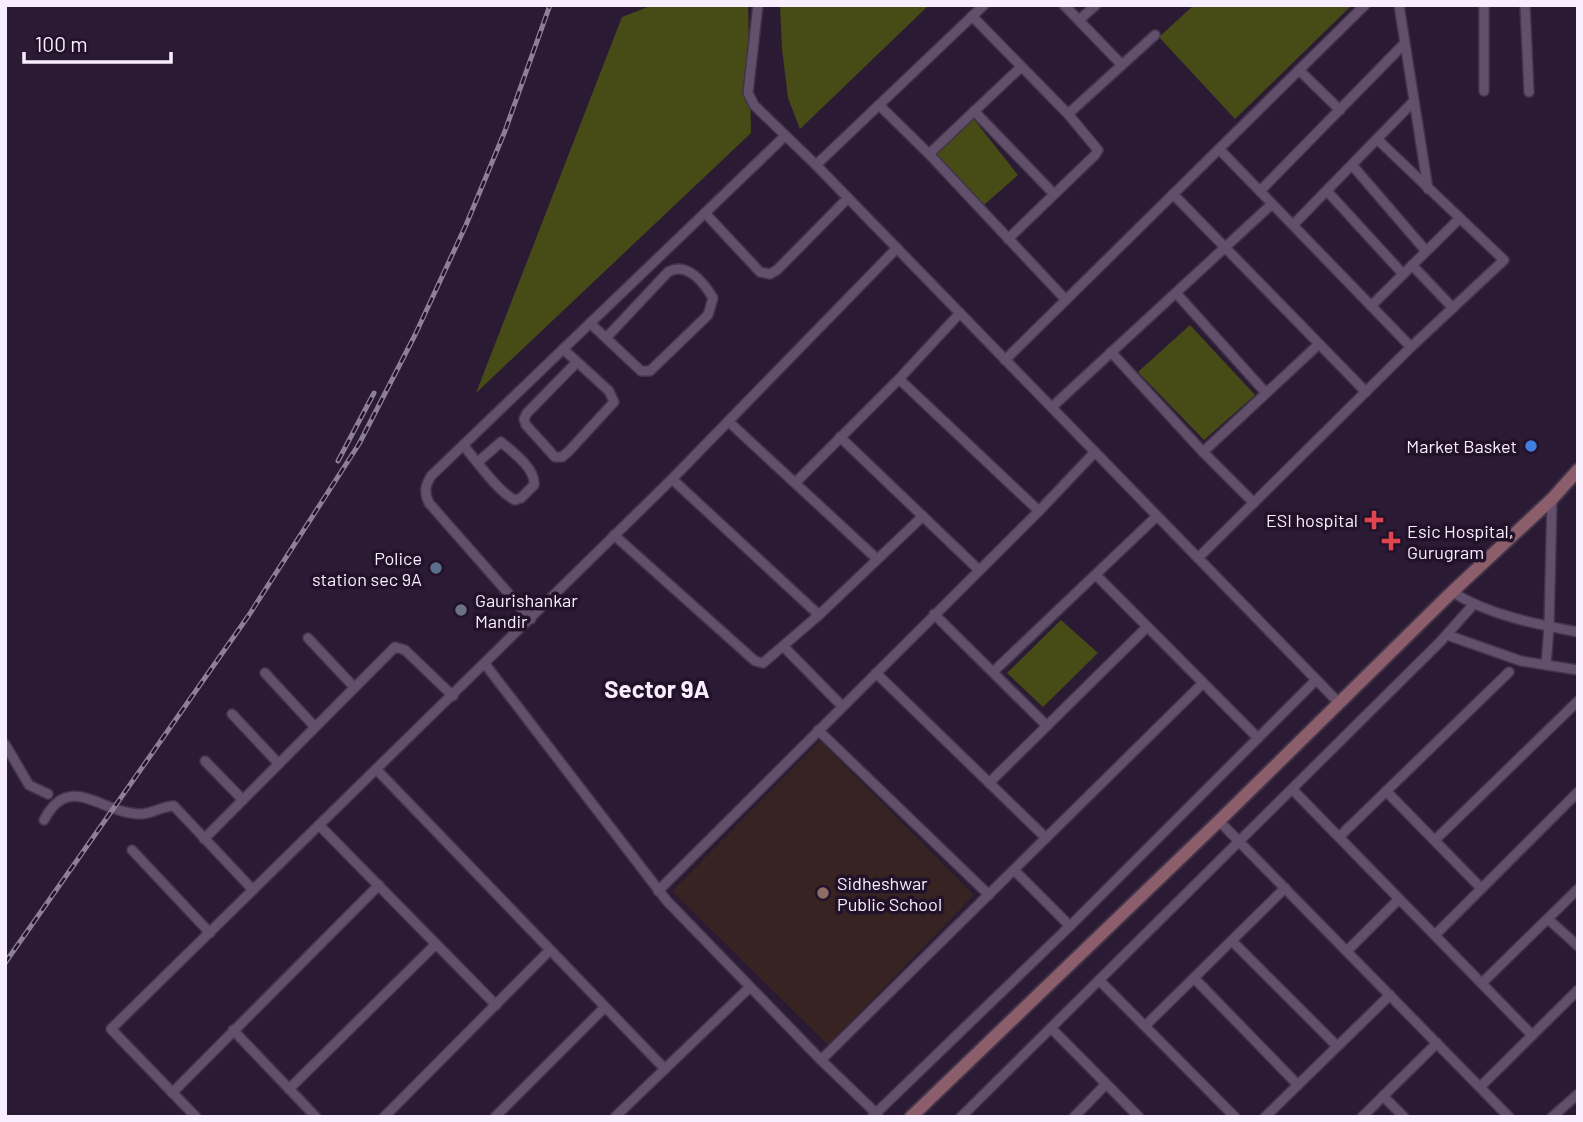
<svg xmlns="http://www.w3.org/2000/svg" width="1583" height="1122" font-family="Barlow,sans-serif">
<rect width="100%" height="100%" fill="#2b1a33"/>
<path fill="#372422" d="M 820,741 L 974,895 L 828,1045 L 672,891 Z"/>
<g fill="#474c16">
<path d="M 653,5 L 748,5 L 751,133 L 476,393 L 622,17 Z"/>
<path d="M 780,5 L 929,5 L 800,129 L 788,98 L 782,49 Z"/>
<path d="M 1194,5 L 1352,5 L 1235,119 L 1159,37 Z"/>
<path d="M 972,117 L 1018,175 L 984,205 L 933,154 Z"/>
<path d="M 1190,325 L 1255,395 L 1204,440 L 1138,372 Z"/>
<path d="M 1061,620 L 1098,653 L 1043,707 L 1007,673 Z"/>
</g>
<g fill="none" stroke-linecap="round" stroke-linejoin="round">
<g stroke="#413448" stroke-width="12">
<g id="street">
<path d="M 758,5 L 748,93 L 754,105 L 816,165 L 1339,703"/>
<path d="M 1064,5 L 1121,64"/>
<path d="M 1399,5 L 1428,189"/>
<path d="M 1525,5 L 1529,92"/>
<path d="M 972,16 L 1068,114 L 1098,150 L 1095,155 L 1008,239"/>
<path d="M 1079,20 L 1096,5"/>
<path d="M 1299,70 L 1340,110"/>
<path d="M 1484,91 L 1484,5"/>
<path d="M 879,105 L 929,154 L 1066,300"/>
<path d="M 974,111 L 1054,194"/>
<path d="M 1068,114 L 1155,35"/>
<path d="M 1219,149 L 1411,347"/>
<path d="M 929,154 L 1021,67"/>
<path d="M 816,165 L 984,5"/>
<path d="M 1352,165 L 1426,251"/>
<path d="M 1260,191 L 1403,45"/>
<path d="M 1327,191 L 1403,274"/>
<path d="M 1173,194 L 1366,392"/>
<path d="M 705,213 L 760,272 L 770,274 L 777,270 L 848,198"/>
<path d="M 1293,225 L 1413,102"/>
<path d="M 1412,265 L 1453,308"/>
<path d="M 1176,293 L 1266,393"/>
<path d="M 1371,306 L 1460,218"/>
<path d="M 590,323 L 641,371 L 650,371 L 708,315 L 713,298 C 704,283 687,261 668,272 L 606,338"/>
<path d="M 563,349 L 609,391 L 614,402 L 569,451 L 562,457 L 555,457 L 526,425 L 524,419 L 527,413 L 577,362"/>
<path d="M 1111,352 L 1203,452 L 1254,503"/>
<path d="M 1005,360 L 1365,5"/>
<path d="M 899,379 L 1039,511"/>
<path d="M 1052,407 L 1272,204"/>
<path d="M 729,422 L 876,558"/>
<path d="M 840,437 L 979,570"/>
<path d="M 463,445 C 476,460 498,492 515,500 L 521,498 L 534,485 C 536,469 513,452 501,442 L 478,462"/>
<path d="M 1203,452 L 1319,344"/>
<path d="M 672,479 L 819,615"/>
<path d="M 796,482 L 899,379 L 960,313"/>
<path d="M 614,535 L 755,661 L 763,663 L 819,615 L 923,516"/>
<path d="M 1198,558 L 1411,347 L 1504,260 L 1377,139"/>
<path d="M 1096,575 L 1258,738"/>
<path d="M 1452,592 C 1489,615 1535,624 1578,632"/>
<path d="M 934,614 L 1047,726"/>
<path d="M 531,619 L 429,503 C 424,492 425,486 431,476 L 785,136"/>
<path d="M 1447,635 L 1521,661 L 1578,670"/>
<path d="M 308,638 L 354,687"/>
<path d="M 784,647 L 842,706"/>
<path d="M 485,664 L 667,901 L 821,1060 L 878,1115"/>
<path d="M 1546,665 L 1549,627 L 1552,499"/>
<path d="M 993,672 L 1157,516"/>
<path d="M 265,673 L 315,727"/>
<path d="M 876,673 L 1046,838"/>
<path d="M 232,714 L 279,764"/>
<path d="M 818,730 L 989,895"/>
<path d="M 5,744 L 29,785 L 48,794"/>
<path d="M 205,761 L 243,800"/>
<path d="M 377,770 L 665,1069"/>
<path d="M 989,783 L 1147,627"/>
<path d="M 1292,789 L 1532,1035"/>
<path d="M 1386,791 L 1481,888"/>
<path d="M 44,820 C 70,770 102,815 142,814 C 153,813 163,806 174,806 L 253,890"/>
<path d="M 1219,821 L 1509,1117"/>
<path d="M 319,825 L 496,1005"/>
<path d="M 1339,837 L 1509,672"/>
<path d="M 204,839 L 395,647 L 405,650 L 453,696"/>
<path d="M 1435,840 L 1578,701"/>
<path d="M 132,850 L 210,933"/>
<path d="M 1014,870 L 1070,926"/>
<path d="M 658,891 L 1039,511 L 1095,452"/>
<path d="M 1548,919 L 1578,946"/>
<path d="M 1435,935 L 1578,792"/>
<path d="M 1232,941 L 1337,1046"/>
<path d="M 1347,951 L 1399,899"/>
<path d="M 1194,978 L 1298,1085"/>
<path d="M 1099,980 L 1235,1117"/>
<path d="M 1482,983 L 1578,889"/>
<path d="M 1145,1026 L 1285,888"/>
<path d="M 1051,1028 L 1139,1117"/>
<path d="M 233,1030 L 316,1117"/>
<path d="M 821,1060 L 1203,683"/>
<path d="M 1480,1087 L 1578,990"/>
<path d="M 289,1089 L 436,944"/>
<path d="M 172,1093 L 379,885"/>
<path d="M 1383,1096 L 1404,1117"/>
<path d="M 196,1117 L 111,1029 L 672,479 L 897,248"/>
<path d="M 384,1117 L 550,950"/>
<path d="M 495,1117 L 605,1007"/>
<path d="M 615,1117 L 750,987"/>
<path d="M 872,1117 L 1070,926 L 1316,680"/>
<path d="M 961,1117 L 1440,642 L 1473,605"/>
<path d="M 1074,1117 L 1106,1084"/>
<path d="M 1265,1117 L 1390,995"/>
<path d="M 1362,1117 L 1437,1043"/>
<path d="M 1552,1117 L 1578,1094"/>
</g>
</g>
<g stroke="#413448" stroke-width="16">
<path id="secondary" d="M 911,1117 L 1219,821 L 1452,592 L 1552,499 L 1578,470"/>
</g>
<use href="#street" stroke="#624f6b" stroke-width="9"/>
<use href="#secondary" stroke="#8c5d6a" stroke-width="12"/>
<g stroke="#8d7f94" stroke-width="5">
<g id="rail">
<path d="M 338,461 L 374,393"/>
<path d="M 5,963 L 249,615 L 359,444 L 415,335 L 466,225 L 505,131 L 550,5"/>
</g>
</g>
<use href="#rail" stroke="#211129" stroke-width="2.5" stroke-dasharray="8" stroke-linecap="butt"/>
</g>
<circle fill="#3f7fe0" stroke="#211129" stroke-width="2.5" cx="1531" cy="446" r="7"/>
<g fill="#e0444e" stroke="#211129" stroke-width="2.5">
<path d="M1370.5 509.5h7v7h7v7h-7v7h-7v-7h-7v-7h7z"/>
<path d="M1387.5 530.5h7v7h7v7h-7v7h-7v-7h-7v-7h7z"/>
</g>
<circle fill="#5c6f8a" stroke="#211129" stroke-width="2.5" cx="436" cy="568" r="7"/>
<circle fill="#6b7280" stroke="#211129" stroke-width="2.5" cx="461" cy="610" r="7"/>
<circle fill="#8d6e63" stroke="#211129" stroke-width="2.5" cx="823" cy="893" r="7"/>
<g text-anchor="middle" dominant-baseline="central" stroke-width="7" stroke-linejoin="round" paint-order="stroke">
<g font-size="18" fill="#f9eefe" stroke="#211129" text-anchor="end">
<text x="1517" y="446">Market Basket</text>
<text x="1358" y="520">ESI hospital</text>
<text x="1407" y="531" text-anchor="start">Esic Hospital,<tspan x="1407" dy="21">Gurugram</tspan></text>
<text x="422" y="558">Police<tspan x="422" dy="21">station sec 9A</tspan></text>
<text x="475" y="600" text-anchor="start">Gaurishankar<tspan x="475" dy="21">Mandir</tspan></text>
<text x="837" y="883" text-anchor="start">Sidheshwar<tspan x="837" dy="21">Public School</tspan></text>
</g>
<g font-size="24" font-weight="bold" fill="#f9eefe" stroke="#211129">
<text x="657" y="688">Sector 9A</text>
</g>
</g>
<rect width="1583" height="1122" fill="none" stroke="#f9eefe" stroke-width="14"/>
<path d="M24 52v10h147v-10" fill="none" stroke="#f9eefe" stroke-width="3.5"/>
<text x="35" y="52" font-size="21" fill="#f9eefe" stroke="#211129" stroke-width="5" paint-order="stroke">100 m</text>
</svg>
